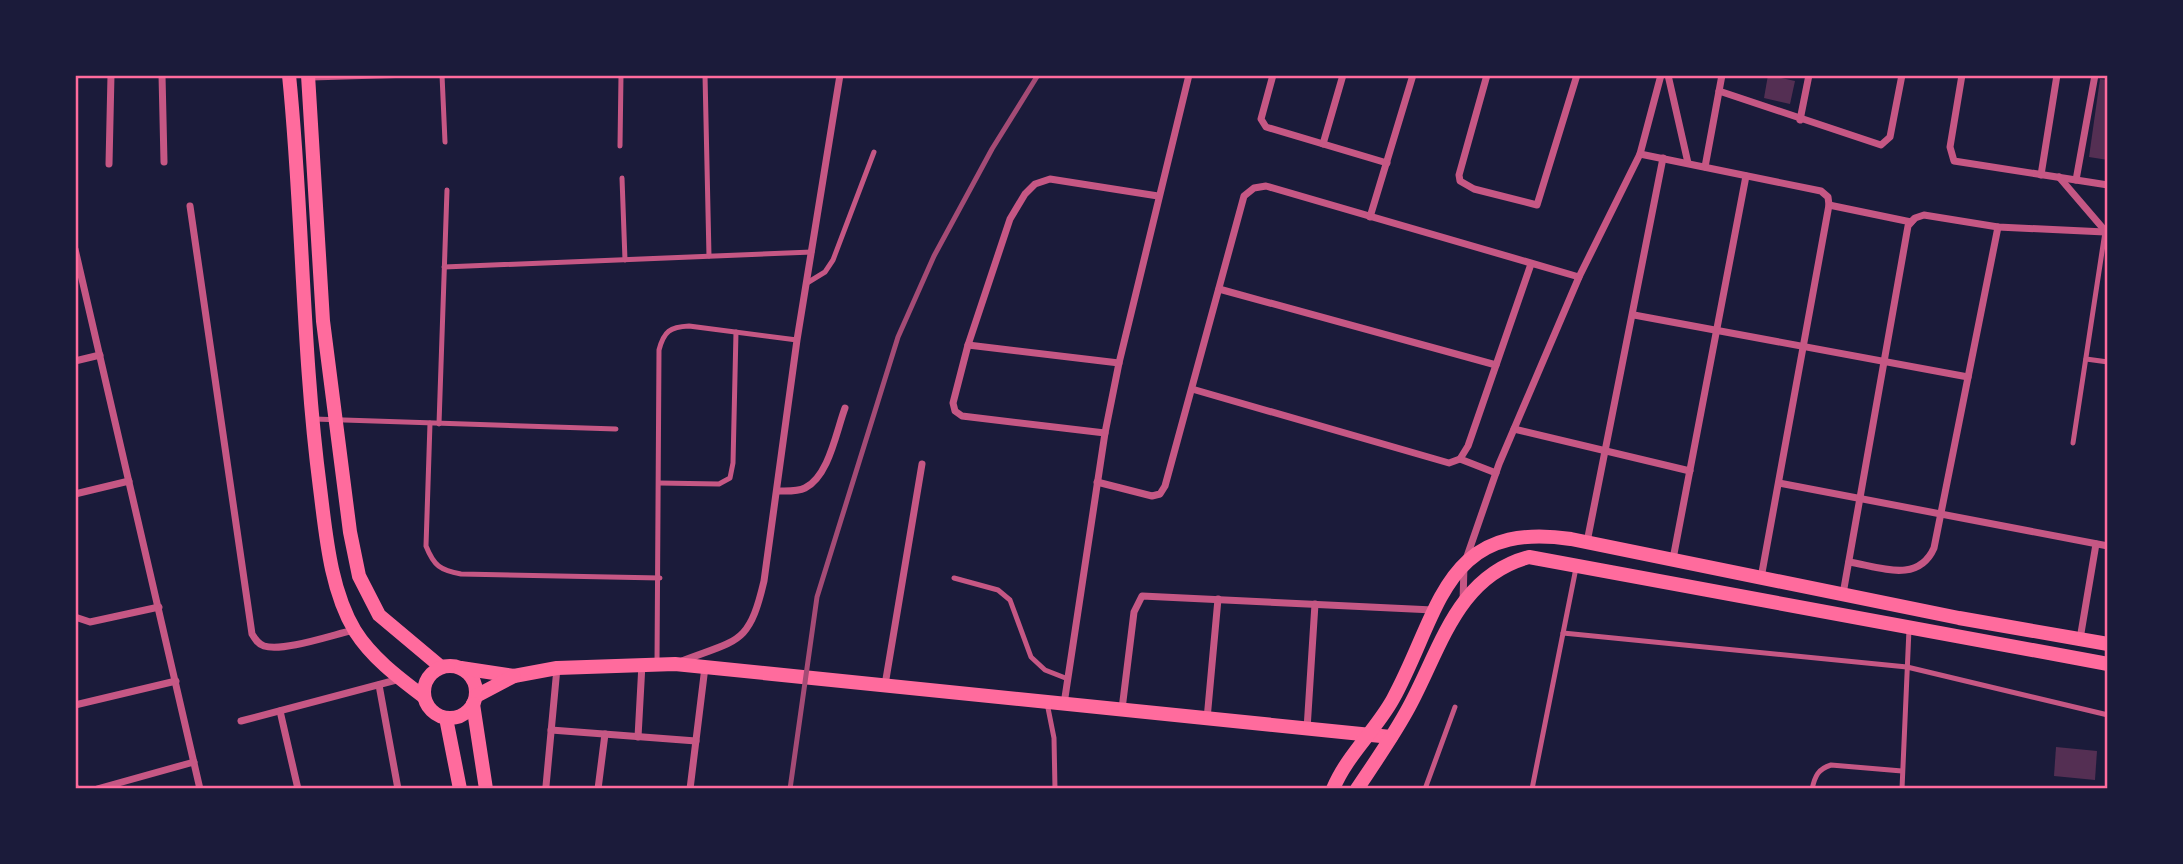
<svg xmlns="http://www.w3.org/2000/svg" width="2183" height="864" font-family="Helvetica,sans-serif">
<rect width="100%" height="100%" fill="#1b1b3a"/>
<g fill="#542f53">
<path d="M 1768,75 L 1795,81 L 1790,104 L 1764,98 Z"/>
<path d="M 2100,79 L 2108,80 L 2108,160 L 2089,157 Z"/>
<path d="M 2056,747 L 2097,751 L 2095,780 L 2054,776 Z"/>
</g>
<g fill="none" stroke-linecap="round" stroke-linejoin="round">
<g stroke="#c65784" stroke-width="5">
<path d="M 442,75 L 445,142"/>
<path d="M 705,75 L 709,256"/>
<path d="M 311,78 L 413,75"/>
<path d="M 620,146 L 621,75"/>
<path d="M 622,178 L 625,260"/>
<path d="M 444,267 L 812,252"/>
<path d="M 807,283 L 825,272 L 833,260 L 874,152"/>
<path d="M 2086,359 L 2108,362"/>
<path d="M 314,419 L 616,429"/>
<path d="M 430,423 L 426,546 C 434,566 440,570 461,574 L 660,578"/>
<path d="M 439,424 L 447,190"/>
<path d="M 2073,443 L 2105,232"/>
<path d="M 659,483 L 719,484 L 730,478 L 733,463 L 736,332"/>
<path d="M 954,578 L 998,590 L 1010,600 L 1031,657 L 1045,670 L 1068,679"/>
<path d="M 1563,633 L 1907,667 L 2108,715"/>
<path d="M 657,664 L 659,350 C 664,331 670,327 689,326 L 797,340"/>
<path d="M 1047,703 L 1054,738 L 1055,789"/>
<path d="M 1425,789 L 1455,707"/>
<path d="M 1532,789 L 1576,568"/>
<path d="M 1812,789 C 1815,776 1818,769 1831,765 L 1902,771"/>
<path d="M 1902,789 L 1909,629"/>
</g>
<g stroke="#c65784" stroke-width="7">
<path d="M 162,75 L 164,162"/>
<path d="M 1273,75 L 1261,119 L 1266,127 L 1387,163"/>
<path d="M 1487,75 L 1459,175 L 1460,181 L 1474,189 L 1537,205 L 1577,75"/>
<path d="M 1668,75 L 1688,163"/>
<path d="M 1962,75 L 1950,147 L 1954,161 L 2108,185"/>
<path d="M 1719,91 L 1881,145 L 1890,137 L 1902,75"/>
<path d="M 1800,120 L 1809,75"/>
<path d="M 1323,144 L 1343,75"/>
<path d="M 1640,154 L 1821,191 L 1828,197 L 1829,205 L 1761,578"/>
<path d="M 109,164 L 111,75"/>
<path d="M 1705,167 L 1722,75"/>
<path d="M 2041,175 L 2057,75"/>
<path d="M 2059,177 L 2107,233"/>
<path d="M 2076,180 L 2095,75"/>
<path d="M 1829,205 L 1911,222 L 1914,219"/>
<path d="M 190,206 L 252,634 C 255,639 258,644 264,646 C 283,652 332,635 354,630"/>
<path d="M 1370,217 L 1413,75"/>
<path d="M 75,249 L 200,789"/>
<path d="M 1219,289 L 1496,365"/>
<path d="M 1634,315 L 1968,377"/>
<path d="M 968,345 L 1119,363"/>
<path d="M 75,361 L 100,355"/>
<path d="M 1192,389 L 1449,463 L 1460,459 L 1468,446 L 1531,264"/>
<path d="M 1514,429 L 1690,471"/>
<path d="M 1105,433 L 962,416 L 955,411 L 953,403 L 968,345 L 1010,219 L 1025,194 L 1035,184 L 1050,179 L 1158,196"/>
<path d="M 1460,459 L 1496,473"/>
<path d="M 1097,482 L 1152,496 L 1160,494 L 1165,486 L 1244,196 L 1254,188 L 1266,186 L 1579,277"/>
<path d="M 1779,483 L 2108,546"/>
<path d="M 777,491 C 786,491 797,492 805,488 C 829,476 836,432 845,408"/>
<path d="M 75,494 L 129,481"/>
<path d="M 1587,542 L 1663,158"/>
<path d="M 1673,559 L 1746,176"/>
<path d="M 1849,562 C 1880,567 1918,584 1934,548 L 1998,227"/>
<path d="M 1843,594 L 1908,226 L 1915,218 L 1924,215 L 1998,227 L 2105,232"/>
<path d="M 1463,602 L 1464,565 L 1499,464 L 1579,277 L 1640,154 L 1661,75"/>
<path d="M 75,617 L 90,622 L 159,607"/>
<path d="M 2080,639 L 2096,544"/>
<path d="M 682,661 C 739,639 749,645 764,581 L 797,340 L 840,75"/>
<path d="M 379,685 L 398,789"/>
<path d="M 885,685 L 922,464"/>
<path d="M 1064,704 L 1105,433 L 1119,363 L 1189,75"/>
<path d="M 75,705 L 176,681"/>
<path d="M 1122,709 L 1134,612 L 1142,596 L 1433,610"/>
<path d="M 280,711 L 298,789"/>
<path d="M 1207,719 L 1218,599"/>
<path d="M 241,721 L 400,679"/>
<path d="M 1307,729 L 1315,604"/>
<path d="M 551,730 L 696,741"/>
<path d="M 638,737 L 642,664"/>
<path d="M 75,786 L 76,789"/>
<path d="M 546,786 L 557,668"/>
<path d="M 97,789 L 194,762"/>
<path d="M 598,789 L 605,734"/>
<path d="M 690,789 L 705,667"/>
</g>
<g stroke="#ff6b9d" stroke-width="14">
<path d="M 289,75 C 303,212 302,351 320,488 C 326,535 330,589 355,631 C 372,658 399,678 424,697"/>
<path d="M 308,75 L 323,321 L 350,532 L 359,576 L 379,615 L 441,667"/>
<circle cx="450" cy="692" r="26"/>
<path d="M 461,668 L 514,676 L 557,668 L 675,664 L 1391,737"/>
<path d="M 476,696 L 514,676"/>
<path d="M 473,704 L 486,789"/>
<path d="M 446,718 L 460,789"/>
<path d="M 1333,789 C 1347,755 1376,730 1393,699 C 1441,611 1443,520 1571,539 L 1959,618 L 2108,644"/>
<path d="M 1357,789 C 1375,762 1394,735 1409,707 C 1441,648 1457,576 1529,557 L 2108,664"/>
</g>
<path stroke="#a44b75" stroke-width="5" d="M 790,789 L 817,597 L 898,337 L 934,256 L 992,149 L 1038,75"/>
</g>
<rect width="2183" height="864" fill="none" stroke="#1b1b3a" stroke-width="154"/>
<rect x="77" y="77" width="2029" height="710" fill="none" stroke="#ff6b9d" stroke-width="2.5"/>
</svg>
